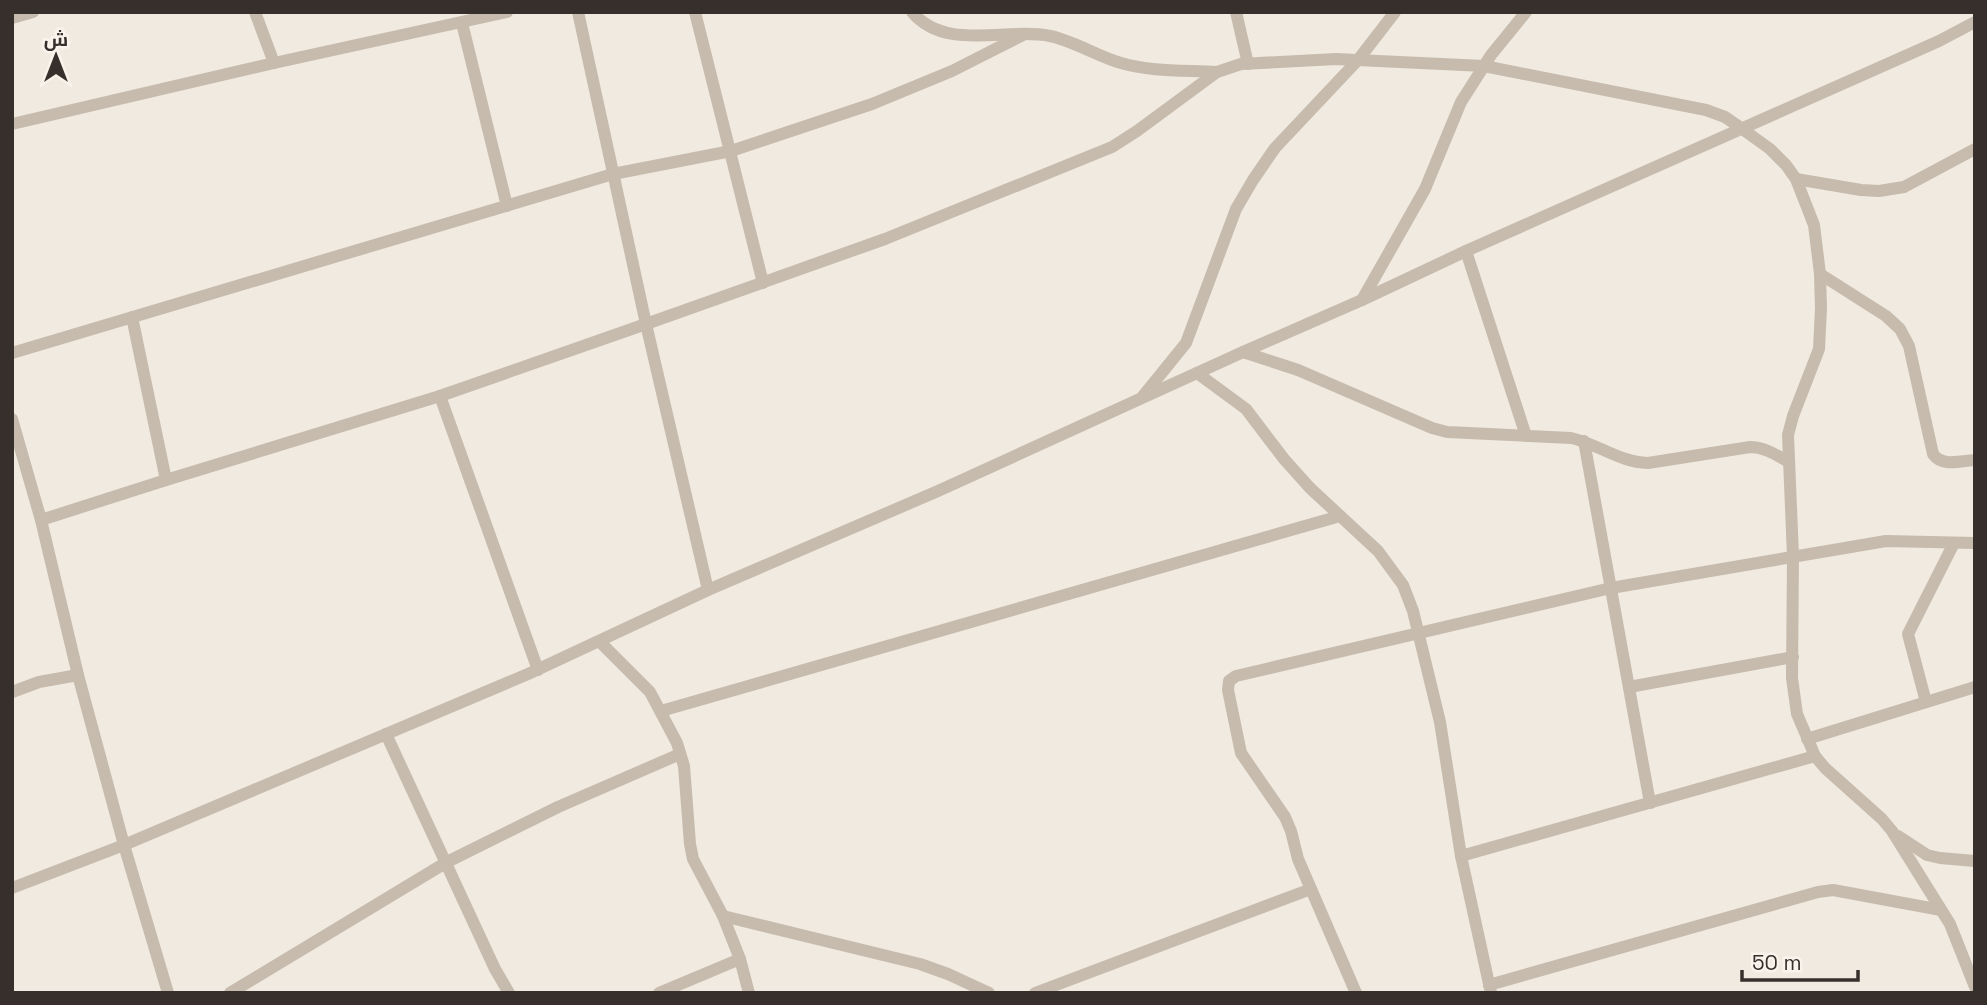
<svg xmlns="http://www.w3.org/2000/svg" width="1987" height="1005" font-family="'Space Grotesk',Cairo,sans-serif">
<rect width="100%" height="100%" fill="#f0eae0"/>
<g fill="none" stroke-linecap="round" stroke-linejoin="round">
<g stroke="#c7bbad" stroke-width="12">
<path d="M 255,12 L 274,63"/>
<path d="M 578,12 L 646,324 L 708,590"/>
<path d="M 695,12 L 763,283"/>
<path d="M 912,12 C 946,52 1005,27 1050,36 C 1074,41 1097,56 1121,63 C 1151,72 1186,70 1217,72"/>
<path d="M 1236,12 L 1248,64"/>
<path d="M 12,18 L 33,12"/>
<path d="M 462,23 L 507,206"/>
<path d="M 12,124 L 274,63 L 507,12"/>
<path d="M 1796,179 L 1861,190 L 1879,191 L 1904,187 L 1975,149"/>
<path d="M 1466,251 L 1526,436"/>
<path d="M 1820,274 L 1886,316 L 1900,329 L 1909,346 L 1933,454 C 1942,467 1960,461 1975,460"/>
<path d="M 1362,300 L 1425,189 L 1461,102 L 1491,55 L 1526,12"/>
<path d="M 132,317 L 166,480"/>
<path d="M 1243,352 L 1298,370 L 1432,428 L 1447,432 L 1571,438 C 1598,444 1619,462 1648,463 L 1750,447 C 1765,447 1776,455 1789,462"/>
<path d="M 12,353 L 613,174 L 731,151 L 872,104 L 952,71 L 1025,34"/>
<path d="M 1197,373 L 1246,409 L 1284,459 L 1310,488 L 1378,551 L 1403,585 L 1413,611 L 1440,722 L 1461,856 L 1491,993"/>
<path d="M 440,396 L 538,670"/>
<path d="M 1143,396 L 1186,343 L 1236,209 L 1253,180 L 1275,148 L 1358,60 L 1395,12"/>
<path d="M 12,419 L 41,520 L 78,675 L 124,845 L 168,993"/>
<path d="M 1584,441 L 1650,803"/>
<path d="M 41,520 L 166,480 L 440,396 L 646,324 L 885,239 L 1112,147 L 1137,131 L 1217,72 L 1241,64 L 1336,59 L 1484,66 L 1706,110 L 1725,117 L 1741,128 L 1770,149 L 1786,165 L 1796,179 L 1814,225 L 1820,274 L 1821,308 L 1819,349 L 1793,416 L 1788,435 L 1793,556 L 1792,678 L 1797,714 L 1815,756 L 1825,768 L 1882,819 L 1892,831 L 1950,924 L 1975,987"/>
<path d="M 600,642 L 650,692 L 677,743 L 684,766 L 690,844 L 693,859 L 723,916 L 740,959 L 749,993"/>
<path d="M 1629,687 L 1793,657"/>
<path d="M 12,692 L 39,682 L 78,675"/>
<path d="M 1926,702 L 1908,634 L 1954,543"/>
<path d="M 661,711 L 1340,516"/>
<path d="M 386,734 L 495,969 L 509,993"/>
<path d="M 1807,739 L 1975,687"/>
<path d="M 1898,836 L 1927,855 L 1940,858 L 1975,861"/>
<path d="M 1461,856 L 1815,756"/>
<path d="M 12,888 L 124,845 L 528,674 L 708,590 L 938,491 L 1243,352 L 1362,300 L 1466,251 L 1939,41 L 1975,22"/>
<path d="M 723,916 L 920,964 L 948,974 L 989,993"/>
<path d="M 1489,985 L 1818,892 L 1833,890 L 1941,910"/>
<path d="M 230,993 L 447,862 L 558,807 L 680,754"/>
<path d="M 659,993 L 740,959"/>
<path d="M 1035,993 L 1311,889"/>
<path d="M 1356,993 L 1298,859 L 1291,831 L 1285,817 L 1241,753 L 1228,690 L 1229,681 L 1236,676 L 1611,588 L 1886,541 L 1975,543"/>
</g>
</g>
<rect width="1987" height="1005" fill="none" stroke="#362f2b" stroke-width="28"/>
<g transform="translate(56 56)" stroke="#f8f4ec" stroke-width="5" paint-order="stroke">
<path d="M0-5L12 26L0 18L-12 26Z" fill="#362f2b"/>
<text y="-10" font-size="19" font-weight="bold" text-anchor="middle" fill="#362f2b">ش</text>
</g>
<path d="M1742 970v10h116v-10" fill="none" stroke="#362f2b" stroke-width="3.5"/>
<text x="1752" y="970" font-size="21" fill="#362f2b" stroke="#f8f4ec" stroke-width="5" paint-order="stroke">50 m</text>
</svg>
